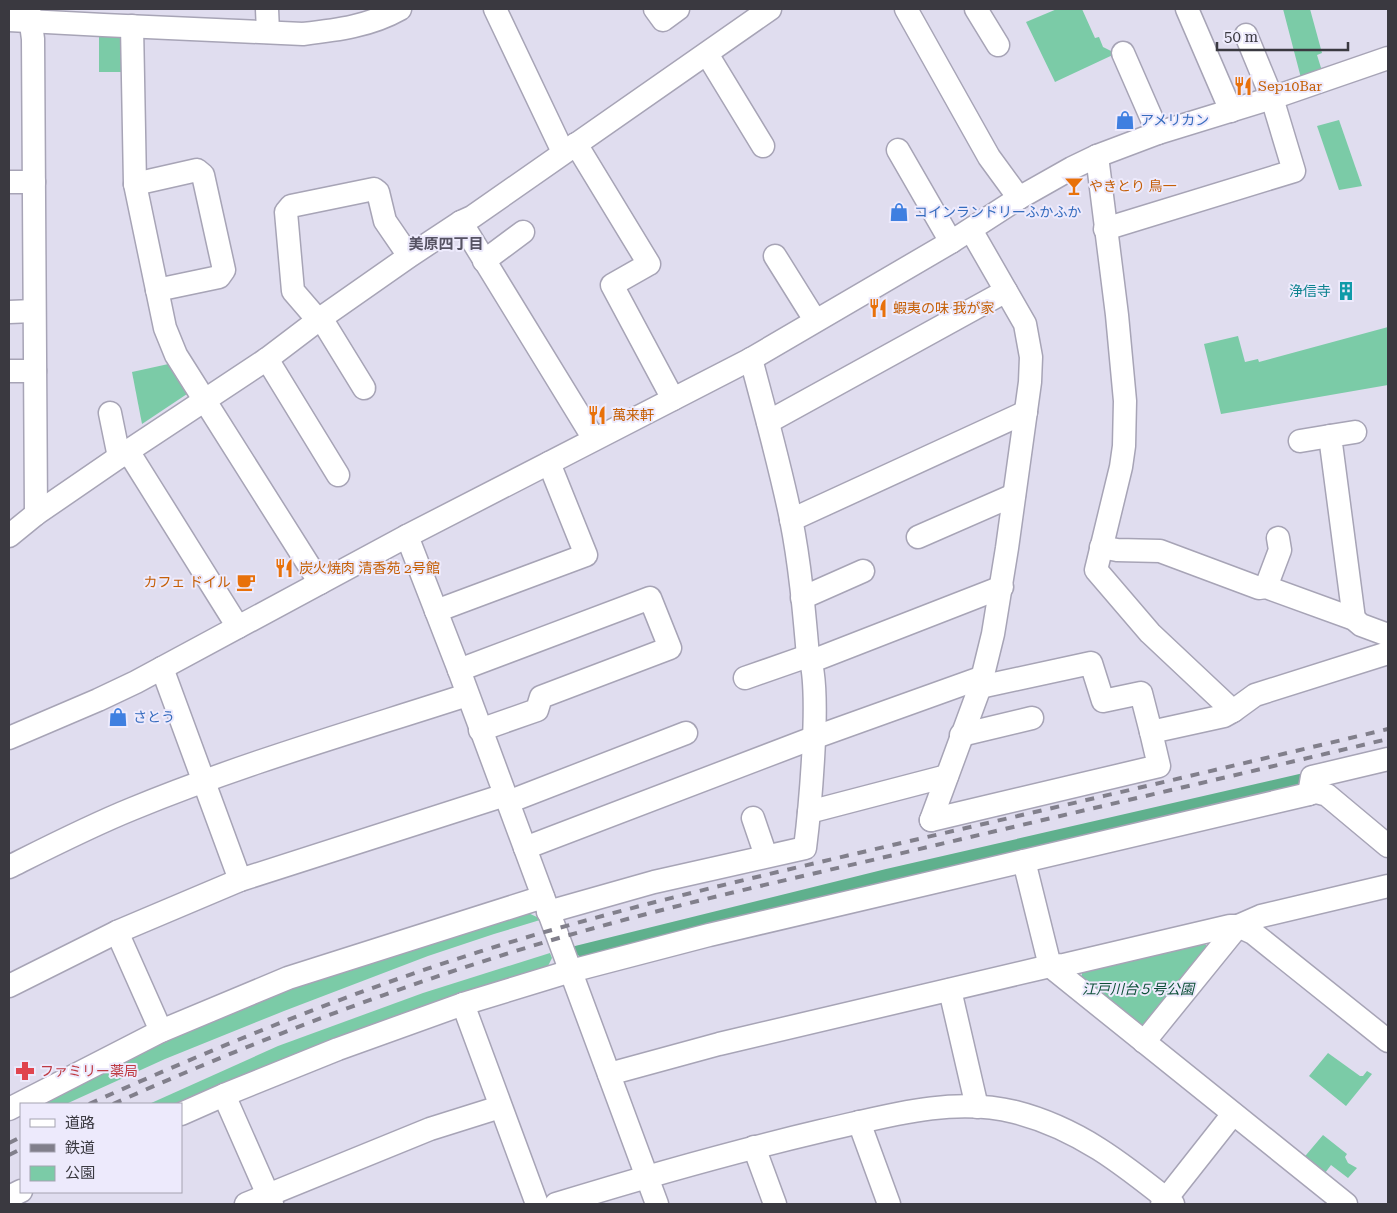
<svg xmlns="http://www.w3.org/2000/svg" width="1397" height="1213" font-family="'Roboto Serif','Noto Sans JP',serif">
<rect width="100%" height="100%" fill="#e0ddef"/>
<g fill="#7bcba7">
<path d="M 1057,9 L 1082,9 L 1095,38 L 1099,37 L 1103,47 L 1111,51 L 1115,49 L 1117,53 L 1055,82 L 1026,22 Z"/>
<path d="M 1283,9 L 1310,9 L 1322,53 L 1317,55 L 1322,71 L 1301,78 Z"/>
<path d="M 99,32 L 118,33 L 126,42 L 126,72 L 99,72 Z"/>
<path d="M 1339,120 L 1362,186 L 1339,190 L 1317,126 Z"/>
<path d="M 1388,327 L 1388,385 L 1221,414 L 1204,344 L 1238,336 L 1245,362 L 1258,359 L 1259,362 Z"/>
<path d="M 173,363 L 188,387 L 187,394 L 142,424 L 132,372 Z"/>
<path d="M 524,911 L 539,918 L 540,920 L 494,934 L 428,956 L 284,1011 L 165,1059 L 66,1104 L 32,1104 L 149,1044 L 261,996 Z"/>
<path d="M 1200,941 L 1205,944 L 1212,952 L 1147,1031 L 1080,984 L 1083,968 Z"/>
<path d="M 550,953 L 552,958 L 545,972 L 181,1104 L 149,1104 L 278,1046 L 423,993 Z"/>
<path d="M 1328,1053 L 1360,1076 L 1363,1076 L 1367,1071 L 1372,1074 L 1346,1106 L 1309,1076 Z"/>
<path d="M 1323,1135 L 1347,1154 L 1345,1157 L 1348,1163 L 1357,1168 L 1348,1178 L 1331,1165 L 1322,1177 L 1301,1161 Z"/>
</g>
<path fill="#5fb08d" d="M 1308,772 L 1302,787 L 586,959 L 573,953 L 571,947 L 886,869 Z"/>
<g fill="none" stroke-linecap="round" stroke-linejoin="round">
<g stroke="#a7a4b6" stroke-width="25">
<g id="minor">
<path d="M 29,9 L 33,39 L 36,514"/>
<path d="M 267,9 L 268,32"/>
<path d="M 495,9 L 563,152"/>
<path d="M 655,9 L 663,20 L 678,9"/>
<path d="M 906,9 L 989,157 L 1019,198"/>
<path d="M 976,9 L 998,45"/>
<path d="M 1187,9 L 1231,111"/>
<path d="M 9,20 L 103,25 L 303,34 C 337,30 370,26 400,9"/>
<path d="M 132,26 L 135,184 L 165,328 L 176,355 L 320,583"/>
<path d="M 1123,53 L 1158,133"/>
<path d="M 707,54 L 763,146"/>
<path d="M 576,144 L 649,264 L 612,285 L 673,399"/>
<path d="M 898,150 L 951,242"/>
<path d="M 1097,156 L 1117,315 L 1125,401 L 1124,446 L 1121,467 L 1096,570 L 1150,633 L 1233,711 L 1255,695 L 1388,653"/>
<path d="M 9,182 L 34,182"/>
<path d="M 135,184 L 197,170 L 203,175 L 224,270 L 219,277 L 157,290"/>
<path d="M 461,222 L 594,439"/>
<path d="M 1105,229 L 1294,171 L 1272,98 L 1246,35"/>
<path d="M 775,256 L 815,320"/>
<path d="M 484,261 L 523,232"/>
<path d="M 9,312 L 34,311"/>
<path d="M 321,318 L 364,388"/>
<path d="M 318,320 L 293,291 L 286,212 L 291,206 L 374,189 L 378,192 L 385,221 L 409,256"/>
<path d="M 267,359 L 338,475"/>
<path d="M 9,371 L 35,371"/>
<path d="M 110,413 L 119,457"/>
<path d="M 768,422 L 1006,291"/>
<path d="M 1300,441 L 1330,436"/>
<path d="M 128,451 L 238,627"/>
<path d="M 791,520 L 1026,412"/>
<path d="M 9,536 L 36,514 L 119,457 L 267,359 L 321,318 L 411,255 L 461,222 L 472,217 L 770,9"/>
<path d="M 407,536 L 459,670 L 657,1204"/>
<path d="M 918,537 L 1014,495"/>
<path d="M 1101,547 L 1117,550 L 1160,551 L 1259,588 L 1266,587 L 1354,619 L 1361,625 L 1388,635"/>
<path d="M 1266,587 L 1280,550 L 1278,538"/>
<path d="M 802,598 L 863,571"/>
<path d="M 436,611 L 586,555 L 549,463"/>
<path d="M 1354,619 L 1330,436 L 1355,432"/>
<path d="M 812,661 L 1002,587"/>
<path d="M 162,668 L 240,880"/>
<path d="M 459,670 L 650,598 L 670,648 L 541,697 L 537,710 L 480,730"/>
<path d="M 745,678 L 808,656"/>
<path d="M 980,687 L 1091,663 L 1103,701 L 1141,693 L 1151,732"/>
<path d="M 961,735 L 1032,718"/>
<path d="M 9,738 L 98,700 L 136,682 L 407,536 L 751,359 L 951,242 L 1019,198 L 1072,168 L 1097,156 L 1158,133 L 1272,98 L 1388,58"/>
<path d="M 1309,794 L 1312,777 L 1388,759"/>
<path d="M 508,802 L 686,733"/>
<path d="M 809,812 L 947,776"/>
<path d="M 753,818 L 766,856"/>
<path d="M 931,820 L 980,687 L 993,634 L 1007,548 L 1030,382 L 1031,357 L 1025,324 L 971,230"/>
<path d="M 931,820 L 1159,766 L 1151,732 L 1224,716 L 1233,711"/>
<path d="M 525,848 L 813,738 L 983,677"/>
<path d="M 1024,861 L 1050,966 L 1346,1204"/>
<path d="M 9,867 C 49,847 90,826 132,809 C 241,764 356,731 467,695"/>
<path d="M 548,912 L 654,882 L 805,848 C 809,817 823,676 808,656 C 804,610 800,564 791,519 C 780,465 765,412 751,359"/>
<path d="M 117,932 L 161,1031"/>
<path d="M 9,986 L 117,932 L 240,880 L 505,795"/>
<path d="M 950,990 L 977,1107"/>
<path d="M 463,1004 L 537,1204"/>
<path d="M 1144,1042 L 1238,926 L 1261,916 L 1388,886"/>
<path d="M 609,1074 L 719,1044 L 1050,966 L 1064,965 L 1230,926 L 1238,926 L 1253,933 L 1388,1041"/>
<path d="M 224,1095 L 272,1204"/>
<path d="M 9,1109 L 161,1031 L 288,978 L 543,897"/>
<path d="M 181,1114 L 224,1095 L 338,1049 L 463,1004 L 571,971 L 709,935 L 1309,794 L 1316,792 L 1327,795 L 1388,846"/>
<path d="M 859,1122 L 889,1204"/>
<path d="M 754,1147 L 775,1204"/>
<path d="M 9,1197 L 21,1191"/>
<path d="M 246,1204 L 430,1129 L 500,1107"/>
<path d="M 556,1204 C 644,1177 732,1152 821,1131 C 884,1117 950,1096 1015,1112 C 1078,1128 1123,1164 1173,1204"/>
<path d="M 1162,1204 L 1233,1114"/>
</g>
</g>
<use href="#minor" stroke="#fff" stroke-width="22"/>
<g stroke="#817f8b" stroke-width="4" stroke-dasharray="9 9" stroke-linecap="butt">
<path d="M 89,1104 C 223,1044 360,988 501,945 C 632,905 765,875 897,844 C 1061,806 1225,768 1388,729"/>
<path d="M 113,1104 C 241,1047 372,996 506,954 C 633,914 764,885 894,855 C 1059,816 1224,778 1388,739"/>
<path d="M 9,1143 L 21,1137"/>
<path d="M 9,1155 L 21,1149"/>
</g>
</g>
<defs>
<g id="restaurant-bare" transform="scale(1.5)"><path d="M-5-6h1v4h1v-4h1v4h1v-4h1v5L-1.5 .5V6h-2V.5L-5-1ZM5-6V6H3V1.5H1.5Q1.5-4 5-6Z" fill="#e8710a" stroke="#edeafc" stroke-width="2.5" paint-order="stroke"/></g>
<g id="shop-bare" transform="scale(1.5)"><path d="M-5-2.5h2.3a2.7 3.5 0 0 1 5.4 0H5L5.5 6h-11ZM-1.5-2.5h3a1.5 2.3 0 0 0-3 0Z" fill="#3f7fe0" stroke="#edeafc" stroke-width="2.5" paint-order="stroke"/></g>
<g id="bar-bare" transform="scale(1.5)"><path d="M-6-5H6L.8 .8V4.5H3.5V6h-7V4.5H-.8V.8Z" fill="#e8710a" stroke="#edeafc" stroke-width="2.5" paint-order="stroke"/></g>
<g id="building-bare" transform="scale(1.5)"><path d="M-4-6H4V6H1V3H-1V6H-4ZM-2.5-4.3h1.7v1.8h-1.7ZM.8-4.3h1.7v1.8H.8ZM-2.5-1h1.7V.8h-1.7ZM.8-1h1.7V.8H.8Z" fill="#0f9aa8" stroke="#edeafc" stroke-width="2.5" paint-order="stroke"/></g>
<g id="cafe-bare" transform="scale(1.5)"><path d="M-5.5-4.5H6V0H3Q3 3.5 0 3.5H-2.5Q-5.5 3.5-5.5 0ZM3-3.2v2h1.7v-2ZM-6 4.5H4V6H-6Z" fill="#e8710a" stroke="#edeafc" stroke-width="2.5" paint-order="stroke"/></g>
<g id="pharmacy-bare" transform="scale(1.5)"><path d="M-2-6h4v4h4v4h-4v4h-4v-4h-4v-4h4Z" fill="#e0444e" stroke="#edeafc" stroke-width="2.5" paint-order="stroke"/></g>
</defs>
<g fill-rule="evenodd">
<use href="#restaurant-bare" x="1243" y="86"/>
<use href="#shop-bare" x="1125" y="120"/>
<use href="#bar-bare" x="1074" y="186"/>
<use href="#shop-bare" x="899" y="212"/>
<use href="#building-bare" x="1346" y="291"/>
<use href="#restaurant-bare" x="878" y="308"/>
<use href="#restaurant-bare" x="597" y="415"/>
<use href="#restaurant-bare" x="284" y="568"/>
<use href="#cafe-bare" x="246" y="582"/>
<use href="#shop-bare" x="118" y="717"/>
<use href="#pharmacy-bare" x="25" y="1071"/>
</g>
<g text-anchor="middle" dominant-baseline="central" stroke-width="4" stroke-linejoin="round" paint-order="stroke">
<g font-size="14" fill="#c56008" stroke="#edeafc" text-anchor="start">
<text x="1258" y="86">Sep10Bar</text>
<text x="1089" y="186">やきとり 鳥一</text>
<text x="893" y="308">蝦夷の味 我が家</text>
<text x="612" y="415">萬来軒</text>
<text x="299" y="568">炭火焼肉 清香苑 2号館</text>
<text x="231" y="582" text-anchor="end">カフェ ドイル</text>
</g>
<g font-size="14" fill="#366cbe" stroke="#edeafc" text-anchor="start">
<text x="1140" y="120">アメリカン</text>
<text x="914" y="212">コインランドリーふかふか</text>
<text x="133" y="717">さとう</text>
</g>
<g font-size="14" fill="#0d838f" stroke="#edeafc" text-anchor="end">
<text x="1331" y="291">浄信寺</text>
</g>
<g font-size="14" font-style="italic" fill="#0c4f37" stroke="#edeafc">
<text x="1138" y="989">江戸川台５号公園</text>
</g>
<g font-size="14" fill="#be3a42" stroke="#edeafc" text-anchor="start">
<text x="40" y="1071">ファミリー薬局</text>
</g>
<g font-size="15" font-weight="bold" fill="#565363" stroke="#edeafc">
<text x="446" y="244">美原四丁目</text>
</g>
</g>
<rect width="1397" height="1213" fill="none" stroke="#3a3940" stroke-width="20"/>
<rect x="20" y="1103" width="162" height="90" fill="#edeafc" stroke="#a5a3b1"/>
<rect x="30" y="1119" width="25" height="8" fill="#ffffff" stroke="#a5a3b1"/>
<text x="65" y="1128" font-size="15" fill="#3a3940">道路</text>
<rect x="30" y="1144" width="25" height="8" fill="#817f8b" stroke="#a5a3b1"/>
<text x="65" y="1153" font-size="15" fill="#3a3940">鉄道</text>
<rect x="30" y="1166" width="25" height="15" fill="#7bcba7" stroke="#a5a3b1"/>
<text x="65" y="1178" font-size="15" fill="#3a3940">公園</text>
<path d="M1217 42v8h131v-8" fill="none" stroke="#3a3940" stroke-width="2.5"/>
<text x="1224" y="42" font-size="15" fill="#3a3940" stroke="#edeafc" stroke-width="4" paint-order="stroke">50 m</text>
</svg>
